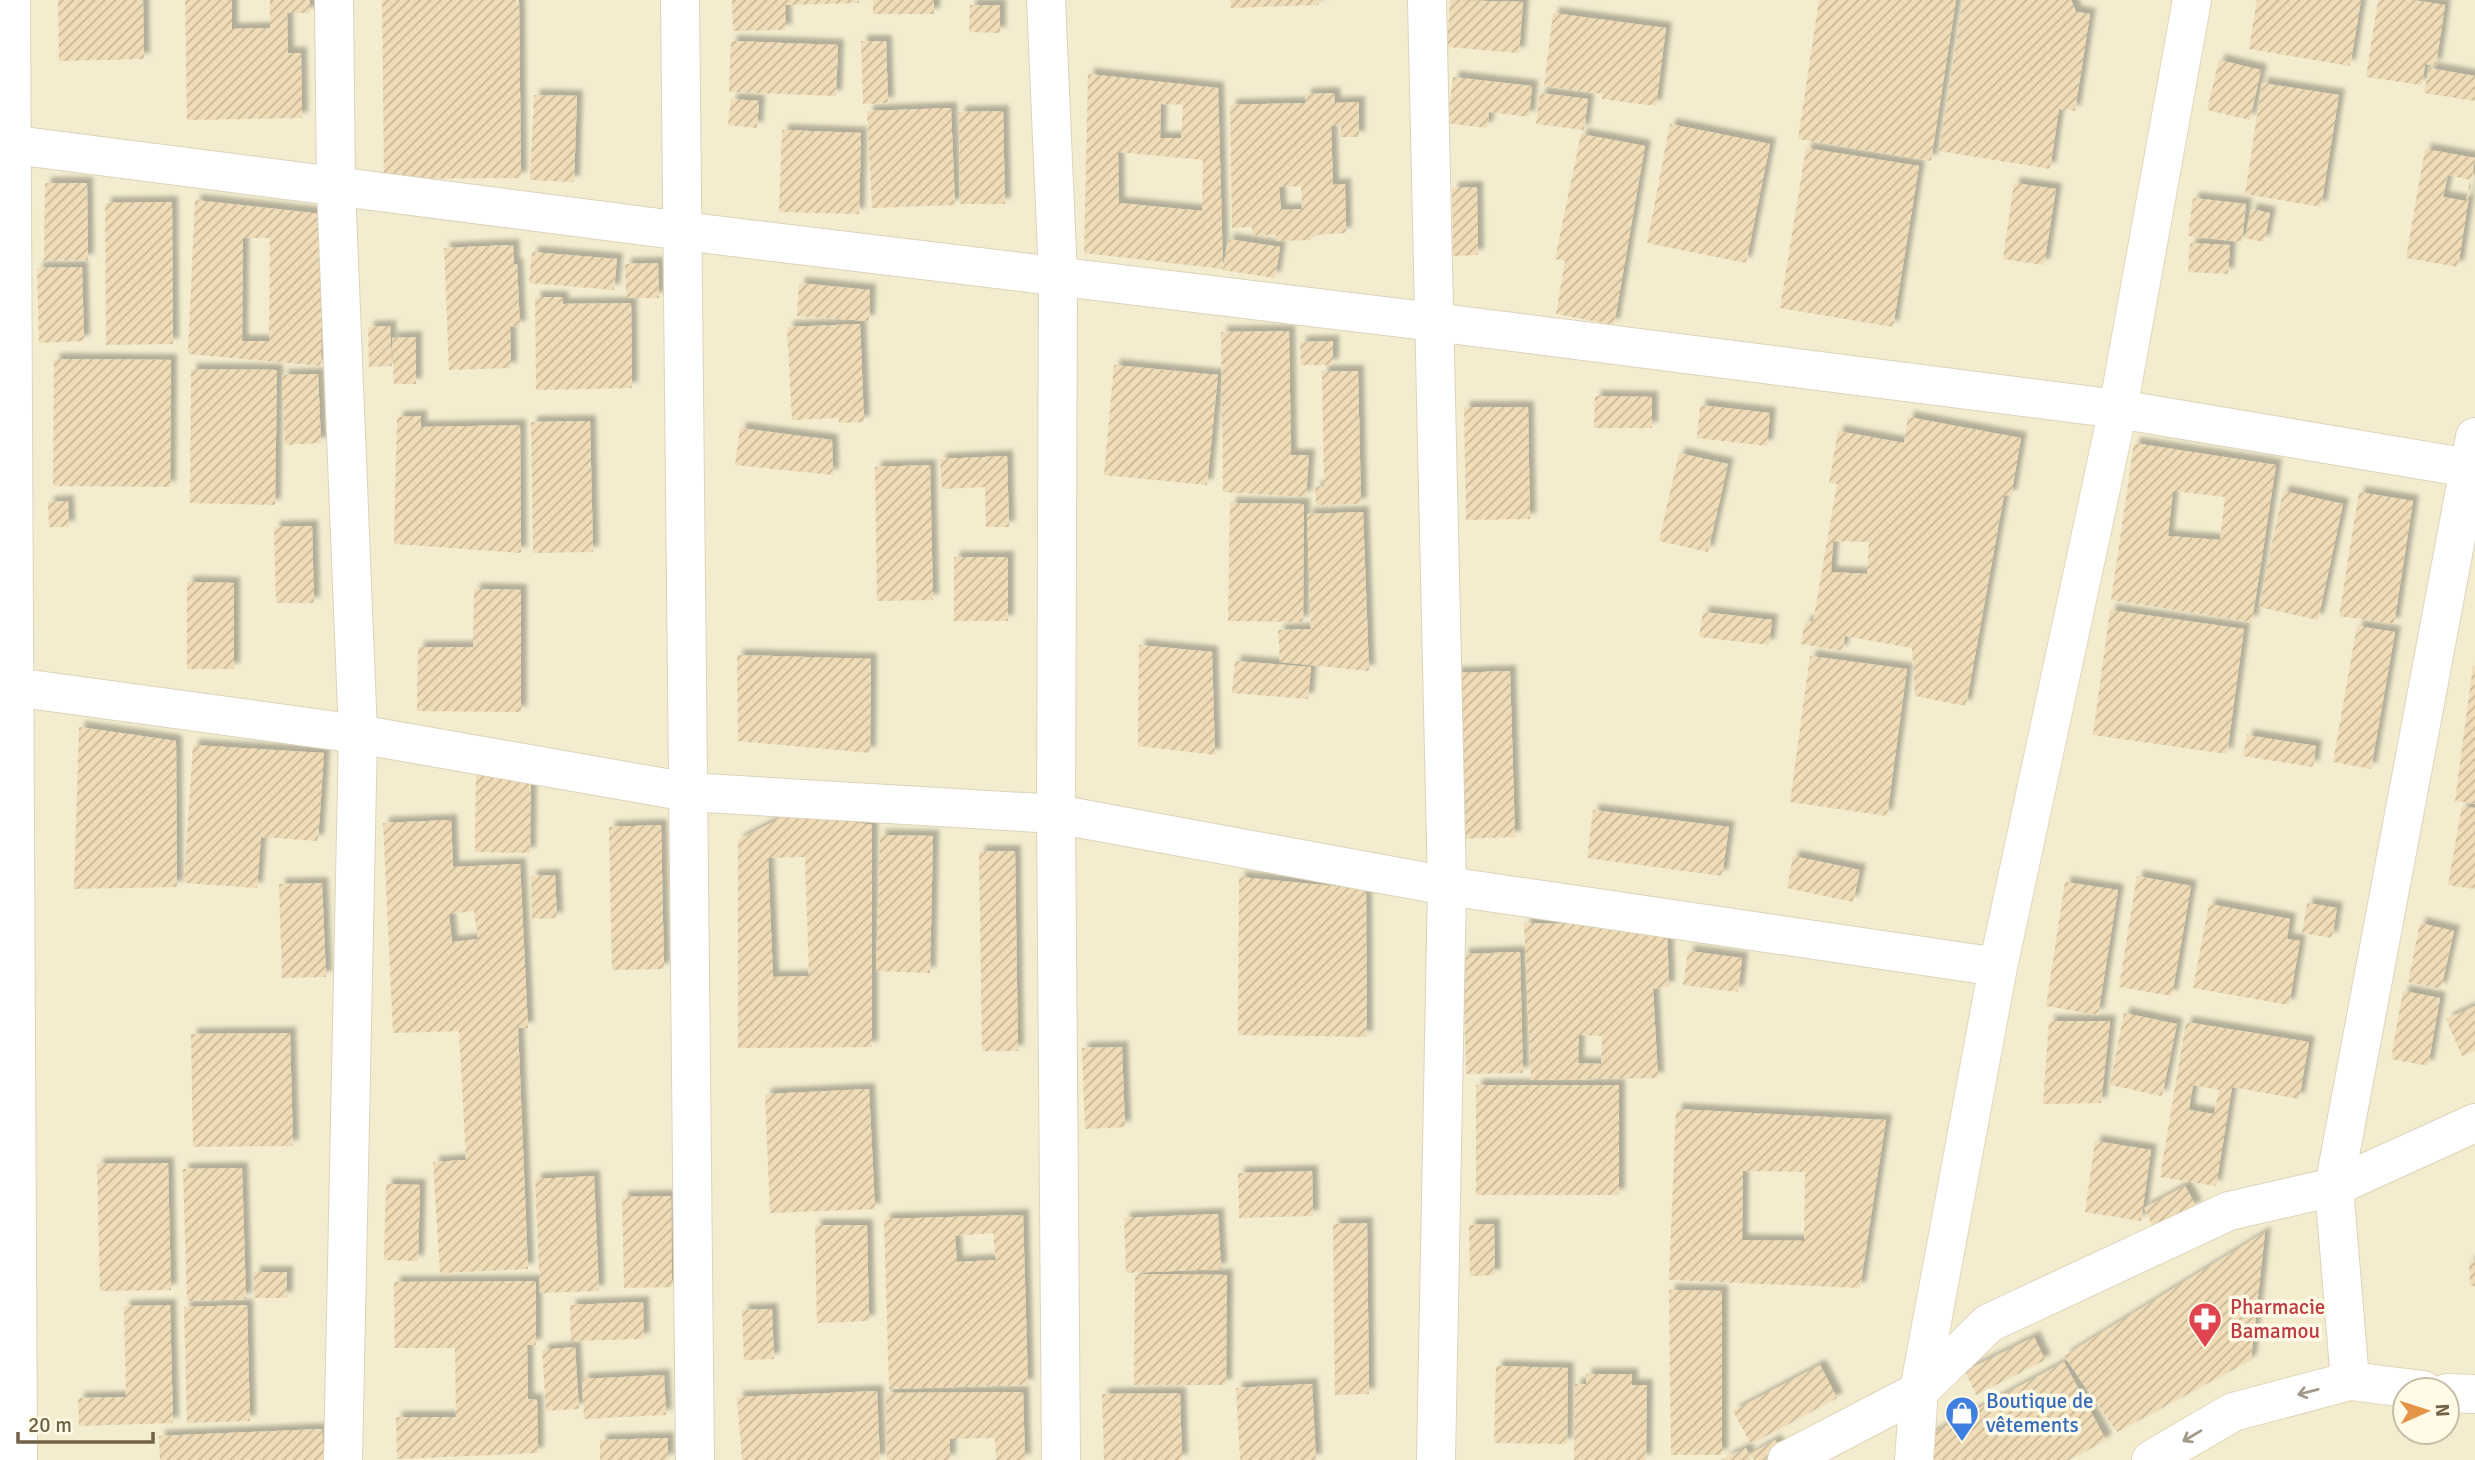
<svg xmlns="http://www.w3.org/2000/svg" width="2475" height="1460" font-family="Signika,sans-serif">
<defs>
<pattern id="building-hatch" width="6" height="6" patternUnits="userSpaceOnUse" patternTransform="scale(1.75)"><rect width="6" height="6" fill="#f0ddb8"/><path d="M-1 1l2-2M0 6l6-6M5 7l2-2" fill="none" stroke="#c7b798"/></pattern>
<filter id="shadow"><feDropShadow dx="6" dy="-6" stdDeviation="2" flood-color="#0004"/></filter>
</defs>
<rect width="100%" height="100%" fill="#fcf8e0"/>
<path fill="#f3eccf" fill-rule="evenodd" d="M 0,0 L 2475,0 L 2475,1460 L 0,1460 ZM 2405,1390 L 2447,1390 L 2447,1432 L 2405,1432 Z"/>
<g fill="url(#building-hatch)" fill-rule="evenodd" filter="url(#shadow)">
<path d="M 58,0 L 143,0 L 144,59 L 59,61 Z"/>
<path d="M 185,0 L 232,0 L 232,29 L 270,28 L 270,0 L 310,0 L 310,13 L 287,13 L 288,53 L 301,53 L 302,118 L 187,120 Z"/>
<path d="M 382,0 L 519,0 L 521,178 L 384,179 Z"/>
<path d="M 732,0 L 859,0 L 859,3 L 785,5 L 786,30 L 733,31 Z"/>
<rect x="873" y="0" width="61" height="14"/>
<path d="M 1230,0 L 1318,0 L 1319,5 L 1231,8 Z"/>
<path d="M 1450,0 L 1523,2 L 1519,53 L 1447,47 Z"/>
<path d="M 1819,0 L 1956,0 L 1931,161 L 1798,139 Z"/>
<path d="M 1963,0 L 2071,0 L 2076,12 L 2090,14 L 2075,111 L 2059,109 L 2050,169 L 1939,151 Z"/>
<path d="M 2257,0 L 2361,0 L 2350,66 L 2249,49 Z"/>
<path d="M 2378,0 L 2413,0 L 2445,5 L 2436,65 L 2425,64 L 2422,85 L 2366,77 Z"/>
<path d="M 970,5 L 1000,5 L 1000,33 L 969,32 Z"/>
<path d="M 1553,13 L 1666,28 L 1656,106 L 1602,99 L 1603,94 L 1544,86 Z"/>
<path d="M 731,41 L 838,45 L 836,96 L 729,92 Z"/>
<path d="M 861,41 L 886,41 L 888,103 L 863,104 Z"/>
<path d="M 2219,60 L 2261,70 L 2250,120 L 2207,110 Z"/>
<path d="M 2429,68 L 2475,76 L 2475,101 L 2424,93 Z"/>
<path d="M 1088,74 L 1218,88 L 1223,269 L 1084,253 ZM 1161,104 L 1183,105 L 1181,138 L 1160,138 ZM 1118,152 L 1203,160 L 1202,211 L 1119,203 Z"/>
<path d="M 1453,77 L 1532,86 L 1529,117 L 1489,112 L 1487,128 L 1447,123 Z"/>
<path d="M 2262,83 L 2339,95 L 2321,207 L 2245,194 Z"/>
<path d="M 1334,93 L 1335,103 L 1359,102 L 1359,137 L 1341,137 L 1341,126 L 1331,126 L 1333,185 L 1345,184 L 1346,233 L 1311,235 L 1311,240 L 1276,241 L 1276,235 L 1252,235 L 1252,227 L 1232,228 L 1230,105 L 1305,103 L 1305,94 ZM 1301,186 L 1302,209 L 1281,210 L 1279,187 Z"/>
<path d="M 1540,93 L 1588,99 L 1584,130 L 1536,124 Z"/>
<path d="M 534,95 L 577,96 L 574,182 L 530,180 Z"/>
<path d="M 731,99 L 759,101 L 757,128 L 728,125 Z"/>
<path d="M 951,108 L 955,205 L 872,208 L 867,111 Z"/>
<path d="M 1003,111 L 1005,204 L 960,204 L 959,112 Z"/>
<path d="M 1670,124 L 1770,144 L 1746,263 L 1647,243 Z"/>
<path d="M 782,130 L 861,133 L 859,214 L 779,212 Z"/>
<path d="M 1581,134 L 1645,146 L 1614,325 L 1556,314 L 1565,261 L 1555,259 Z"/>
<path d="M 1806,148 L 1919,166 L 1893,327 L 1780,308 Z"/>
<path d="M 2425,149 L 2475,158 L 2458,267 L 2406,258 ZM 2448,175 L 2470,180 L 2466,201 L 2443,197 Z"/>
<path d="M 45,183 L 87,183 L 88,260 L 44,261 Z"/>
<path d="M 2014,183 L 2056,189 L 2044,265 L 2003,259 Z"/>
<path d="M 1477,187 L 1478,255 L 1453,256 L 1452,188 Z"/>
<path d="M 2193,198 L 2246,204 L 2242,242 L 2188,236 Z"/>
<path d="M 195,200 L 322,214 L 321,366 L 188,354 ZM 243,238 L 270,238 L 269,341 L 242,341 Z"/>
<path d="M 172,202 L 173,344 L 106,345 L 105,203 Z"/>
<path d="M 2251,209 L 2270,213 L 2264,242 L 2245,238 Z"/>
<path d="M 1228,239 L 1280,247 L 1275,278 L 1223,270 Z"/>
<path d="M 2190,243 L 2230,245 L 2228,274 L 2188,272 Z"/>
<path d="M 513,245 L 514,265 L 517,264 L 520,327 L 510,326 L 511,368 L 449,370 L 444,248 Z"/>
<path d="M 532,252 L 617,259 L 614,290 L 529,283 Z"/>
<path d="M 658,263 L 659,298 L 626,298 L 625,264 Z"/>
<path d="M 82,267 L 84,341 L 39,343 L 37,268 Z"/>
<path d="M 799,283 L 870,290 L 869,321 L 797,316 Z"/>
<path d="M 535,297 L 562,297 L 563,304 L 631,303 L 632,388 L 536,390 Z"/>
<path d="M 860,324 L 864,422 L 839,423 L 839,418 L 792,420 L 787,327 Z"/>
<path d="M 390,326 L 392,366 L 369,367 L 368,327 Z"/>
<path d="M 1289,331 L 1291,455 L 1309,455 L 1306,497 L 1223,492 L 1221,332 Z"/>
<path d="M 416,337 L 416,384 L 394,384 L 392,338 Z"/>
<path d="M 1333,341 L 1333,365 L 1301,365 L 1300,342 Z"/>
<path d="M 54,359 L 171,360 L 170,487 L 53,486 Z"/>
<path d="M 1114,365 L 1218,375 L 1207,485 L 1104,475 Z"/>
<path d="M 191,369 L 277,370 L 275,505 L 190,503 Z"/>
<path d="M 1322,371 L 1358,371 L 1361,504 L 1316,505 L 1315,486 L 1324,487 Z"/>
<path d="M 318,374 L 321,443 L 285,445 L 282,375 Z"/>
<path d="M 1595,396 L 1652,397 L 1652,428 L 1594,428 Z"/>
<path d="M 1700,405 L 1770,413 L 1767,446 L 1697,438 Z"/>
<path d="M 1464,407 L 1528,407 L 1530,519 L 1466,520 Z"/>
<path d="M 421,416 L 421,427 L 520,425 L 521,553 L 394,544 L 397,417 Z"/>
<path d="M 1908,417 L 2021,438 L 2011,496 L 2004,495 L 1966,706 L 1915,696 L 1912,648 L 1845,636 L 1842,651 L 1801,644 L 1805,621 L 1813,622 L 1837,484 L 1829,483 L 1838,431 L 1904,443 ZM 1833,541 L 1869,542 L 1867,574 L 1831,572 Z"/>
<path d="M 590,421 L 593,552 L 533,553 L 531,422 Z"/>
<path d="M 740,428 L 832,440 L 833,475 L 735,465 Z"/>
<path d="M 2134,443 L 2276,465 L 2252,622 L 2111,600 ZM 2173,491 L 2225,497 L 2220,540 L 2168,536 Z"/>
<path d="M 1679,453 L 1728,464 L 1708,552 L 1659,541 Z"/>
<path d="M 1007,456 L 1009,527 L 986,527 L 985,487 L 942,489 L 940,459 Z"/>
<path d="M 930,465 L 933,600 L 877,601 L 875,467 Z"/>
<path d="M 2283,491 L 2343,504 L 2318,620 L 2259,607 Z"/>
<path d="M 2359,492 L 2413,501 L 2394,624 L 2339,616 Z"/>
<path d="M 68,501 L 69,527 L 49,527 L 48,502 Z"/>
<path d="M 1230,503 L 1304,504 L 1303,622 L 1228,621 Z"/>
<path d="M 1363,512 L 1369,671 L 1280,662 L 1278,630 L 1311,629 L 1307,514 Z"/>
<path d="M 312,526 L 314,603 L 276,603 L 274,527 Z"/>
<rect x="954" y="557" width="54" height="64"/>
<path d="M 187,582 L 234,583 L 234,669 L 187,669 Z"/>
<path d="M 474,589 L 521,590 L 521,712 L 417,711 L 418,647 L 473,647 Z"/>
<path d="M 2110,610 L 2244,629 L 2227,754 L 2093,735 Z"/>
<path d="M 1703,612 L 1772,620 L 1769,645 L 1699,637 Z"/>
<path d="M 2357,626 L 2395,632 L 2371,769 L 2333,762 Z"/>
<path d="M 1139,645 L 1212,652 L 1215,755 L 1138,746 Z"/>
<path d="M 737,655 L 871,659 L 870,753 L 738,741 Z"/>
<path d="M 1810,656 L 1907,669 L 1887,816 L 1790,802 Z"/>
<path d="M 1235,661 L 1311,667 L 1308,699 L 1232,693 Z"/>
<path d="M 2473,666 L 2475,667 L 2475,804 L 2455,801 Z"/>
<path d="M 1510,671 L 1515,837 L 1458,839 L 1454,673 Z"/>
<path d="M 79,727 L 176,741 L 177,887 L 74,889 Z"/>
<path d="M 2247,735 L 2316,746 L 2313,767 L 2243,756 Z"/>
<path d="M 193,745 L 324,753 L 318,841 L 261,837 L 257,888 L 184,883 Z"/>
<path d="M 476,769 L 531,770 L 530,853 L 475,852 Z"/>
<path d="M 2462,806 L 2475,808 L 2475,889 L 2448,885 Z"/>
<path d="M 1593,810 L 1729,827 L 1722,876 L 1587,858 Z"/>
<path d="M 794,811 L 872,825 L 872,1047 L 738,1048 L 738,840 ZM 805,857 L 809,976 L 773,977 L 768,858 Z"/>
<path d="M 451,820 L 453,867 L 520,864 L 528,1028 L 518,1028 L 528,1269 L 440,1273 L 433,1162 L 466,1160 L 459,1031 L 393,1033 L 383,823 ZM 474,911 L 478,939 L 452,942 L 449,914 Z"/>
<path d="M 661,825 L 664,969 L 612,970 L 609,827 Z"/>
<path d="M 880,835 L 933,836 L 930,973 L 876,971 Z"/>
<path d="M 979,851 L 1015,851 L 1018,1051 L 982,1051 Z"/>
<path d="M 1793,856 L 1860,870 L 1853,902 L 1787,888 Z"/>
<path d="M 555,875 L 557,918 L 532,919 L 531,876 Z"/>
<path d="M 2137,876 L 2191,886 L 2172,996 L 2119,987 Z"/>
<path d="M 1239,877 L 1366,889 L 1367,1037 L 1238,1035 Z"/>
<path d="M 2065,882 L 2118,890 L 2098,1015 L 2046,1006 Z"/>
<path d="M 322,883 L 326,977 L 282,978 L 279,884 Z"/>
<path d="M 2307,903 L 2337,908 L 2332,938 L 2302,933 Z"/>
<path d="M 2209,904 L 2290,919 L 2287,939 L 2300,941 L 2289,1005 L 2193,988 Z"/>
<path d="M 1524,923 L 1667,926 L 1669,987 L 1653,989 L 1658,1078 L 1531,1080 ZM 1579,1035 L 1602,1036 L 1601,1064 L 1578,1063 Z"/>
<path d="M 2420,923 L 2454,931 L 2441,989 L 2408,982 Z"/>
<path d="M 1688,951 L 1742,958 L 1738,992 L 1683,985 Z"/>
<path d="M 1520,952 L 1523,1073 L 1466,1074 L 1463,954 Z"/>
<path d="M 2403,991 L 2440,998 L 2428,1066 L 2391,1059 Z"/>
<path d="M 2475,1006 L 2475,1051 L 2462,1056 L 2446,1019 Z"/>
<path d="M 2124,1013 L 2177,1024 L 2162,1096 L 2110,1085 Z"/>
<path d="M 2049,1021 L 2110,1021 L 2101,1103 L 2043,1104 Z"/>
<path d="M 2186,1022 L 2309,1042 L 2299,1099 L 2232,1087 L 2216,1186 L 2160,1177 ZM 2193,1085 L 2219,1090 L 2214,1114 L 2189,1110 Z"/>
<path d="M 290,1033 L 293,1146 L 193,1147 L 191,1034 Z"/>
<path d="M 1122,1047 L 1125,1127 L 1085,1129 L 1082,1048 Z"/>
<rect x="1476" y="1085" width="143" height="110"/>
<path d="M 869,1089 L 875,1209 L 770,1213 L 765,1094 Z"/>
<path d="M 1676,1109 L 1886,1120 L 1860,1288 L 1669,1280 ZM 1743,1171 L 1805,1172 L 1804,1241 L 1742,1240 Z"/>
<path d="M 2095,1141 L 2151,1150 L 2141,1221 L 2085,1212 Z"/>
<path d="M 168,1163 L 171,1290 L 100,1291 L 97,1164 Z"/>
<path d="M 242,1168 L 246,1299 L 187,1301 L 183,1169 Z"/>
<path d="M 1312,1171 L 1313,1216 L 1239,1218 L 1238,1173 Z"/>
<path d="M 594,1176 L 599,1291 L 540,1293 L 535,1179 Z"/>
<path d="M 386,1184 L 420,1185 L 418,1261 L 384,1260 Z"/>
<path d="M 2185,1186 L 2196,1206 L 2154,1228 L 2144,1208 Z"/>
<path d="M 671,1196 L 672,1287 L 624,1288 L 622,1197 Z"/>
<path d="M 1218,1214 L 1221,1269 L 1126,1273 L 1124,1218 Z"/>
<path d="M 1023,1215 L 1028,1385 L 889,1389 L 884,1219 ZM 993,1233 L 996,1260 L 957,1262 L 955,1236 Z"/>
<path d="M 1367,1223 L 1369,1394 L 1335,1395 L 1333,1224 Z"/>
<path d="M 1494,1224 L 1495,1275 L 1470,1276 L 1469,1225 Z"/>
<path d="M 815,1225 L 867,1225 L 869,1321 L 817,1323 Z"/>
<path d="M 2265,1232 L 2251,1360 L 2117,1432 L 2064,1356 Z"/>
<path d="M 2469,1261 L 2475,1261 L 2475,1286 L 2470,1286 Z"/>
<rect x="254" y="1272" width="33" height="26"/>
<path d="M 1135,1274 L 1227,1275 L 1226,1385 L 1134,1385 Z"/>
<path d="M 536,1281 L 536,1345 L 527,1345 L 528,1399 L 537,1400 L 538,1453 L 397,1459 L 396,1417 L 456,1417 L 455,1348 L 395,1348 L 394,1282 Z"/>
<path d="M 1669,1290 L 1722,1291 L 1722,1455 L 1671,1455 Z"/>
<path d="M 643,1302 L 644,1339 L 571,1341 L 570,1305 Z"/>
<path d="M 170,1305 L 173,1423 L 79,1426 L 78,1398 L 126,1397 L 124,1306 Z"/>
<path d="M 247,1305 L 250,1421 L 187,1423 L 184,1307 Z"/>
<path d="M 772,1309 L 774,1359 L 744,1360 L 742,1310 Z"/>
<path d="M 2034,1337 L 2045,1360 L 1976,1395 L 1965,1371 Z"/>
<path d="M 575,1347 L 579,1409 L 546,1411 L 542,1350 Z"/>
<path d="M 2064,1362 L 2106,1440 L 2069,1460 L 1934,1460 L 1922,1439 Z"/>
<path d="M 1820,1365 L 1837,1398 L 1751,1444 L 1733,1411 Z"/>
<path d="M 1496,1366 L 1568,1368 L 1567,1444 L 1494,1443 Z"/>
<path d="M 1586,1374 L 1632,1374 L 1632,1385 L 1647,1385 L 1646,1460 L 1574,1460 L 1575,1384 L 1586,1384 Z"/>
<path d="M 664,1375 L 666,1415 L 584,1419 L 582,1379 Z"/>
<path d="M 1312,1384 L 1316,1460 L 1240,1460 L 1236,1388 Z"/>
<path d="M 877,1391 L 880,1460 L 742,1460 L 737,1397 Z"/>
<path d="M 1023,1392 L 1025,1460 L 996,1460 L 995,1438 L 950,1439 L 950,1460 L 887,1460 L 886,1393 Z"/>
<path d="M 1180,1393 L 1182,1460 L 1104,1460 L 1102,1394 Z"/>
<path d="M 322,1429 L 324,1460 L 160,1460 L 159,1436 Z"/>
<path d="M 668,1438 L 668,1460 L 600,1460 L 600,1440 Z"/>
<path d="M 1775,1440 L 1785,1456 L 1779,1460 L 1754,1460 L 1751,1454 Z"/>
<path d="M 1746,1448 L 1751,1460 L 1721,1460 Z"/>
</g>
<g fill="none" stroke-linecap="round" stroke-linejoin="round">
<g stroke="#dcd4ba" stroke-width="40">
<g id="street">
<path d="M 11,0 L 18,1460"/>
<path d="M 334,0 L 336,187 L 358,734 L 343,1460"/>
<path d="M 680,0 L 695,1460"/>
<path d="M 1046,0 L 1058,276 L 1056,814 L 1061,1460"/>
<path d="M 1427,0 L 1447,886 L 1436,1460"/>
<path d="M 0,143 L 683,231 L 1434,322 L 2118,409 L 2475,469"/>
<path d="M 0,685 L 358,734 L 688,792 L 1056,814 L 1447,886 L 1998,967"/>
<path d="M 2350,1381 L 2334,1187 L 2475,437"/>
<path d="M 1787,1460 L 1919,1391 L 1989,1323 L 2229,1211 L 2334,1187 L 2475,1123"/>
</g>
</g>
<g stroke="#e1d6b8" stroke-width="40">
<g id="secondary">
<path d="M 2447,1393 L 2475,1394"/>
<path d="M 1914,1460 L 1919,1391 L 1998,967 L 2118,409 L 2192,0"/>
<path d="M 2151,1460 L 2233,1412 L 2350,1381 L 2423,1390"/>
</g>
</g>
<use href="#street" stroke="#fff" stroke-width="38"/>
<use href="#secondary" stroke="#fff" stroke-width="38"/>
</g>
<defs><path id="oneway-shaft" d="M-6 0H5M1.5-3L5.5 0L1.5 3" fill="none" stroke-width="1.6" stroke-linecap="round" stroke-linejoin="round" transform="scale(1.75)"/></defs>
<g stroke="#a39988">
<use href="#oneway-shaft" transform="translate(2308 1392) rotate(165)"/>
<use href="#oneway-shaft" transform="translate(2192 1436) rotate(149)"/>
</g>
<defs>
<g id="pharmacy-pin" transform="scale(1.75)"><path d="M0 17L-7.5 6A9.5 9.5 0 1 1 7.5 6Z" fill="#e0444e" stroke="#fffbe6"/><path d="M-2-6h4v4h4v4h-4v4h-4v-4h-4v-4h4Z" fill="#fff"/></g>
<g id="shop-pin" transform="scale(1.75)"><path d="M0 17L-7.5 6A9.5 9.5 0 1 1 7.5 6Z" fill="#3f7fe0" stroke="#fffbe6"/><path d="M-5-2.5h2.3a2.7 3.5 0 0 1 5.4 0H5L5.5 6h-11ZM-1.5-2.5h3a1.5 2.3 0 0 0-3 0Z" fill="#fff"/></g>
</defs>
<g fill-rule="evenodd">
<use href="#pharmacy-pin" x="2205" y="1319"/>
<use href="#shop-pin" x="1962" y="1413"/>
</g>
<g text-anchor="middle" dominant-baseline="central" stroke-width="7" stroke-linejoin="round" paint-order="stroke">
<g font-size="21" fill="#be3a42" stroke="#fffbe6" text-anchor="start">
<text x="2230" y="1307">Pharmacie<tspan x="2230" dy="24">Bamamou</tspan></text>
</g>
<g font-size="21" fill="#366cbe" stroke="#fffbe6" text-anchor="start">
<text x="1986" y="1401">Boutique de<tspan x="1986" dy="24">vêtements</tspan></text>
</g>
</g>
<g transform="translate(2426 1411) rotate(87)"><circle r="33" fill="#fffbe6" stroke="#c7bea7" stroke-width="2"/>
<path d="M0-5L12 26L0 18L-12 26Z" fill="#e49347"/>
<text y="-10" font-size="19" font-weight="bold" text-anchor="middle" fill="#726248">N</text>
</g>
<path d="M18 1432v10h135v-10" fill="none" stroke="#726248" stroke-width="3.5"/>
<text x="28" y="1432" font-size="21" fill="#726248" stroke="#fffbe6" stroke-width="5" paint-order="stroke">20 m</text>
</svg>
